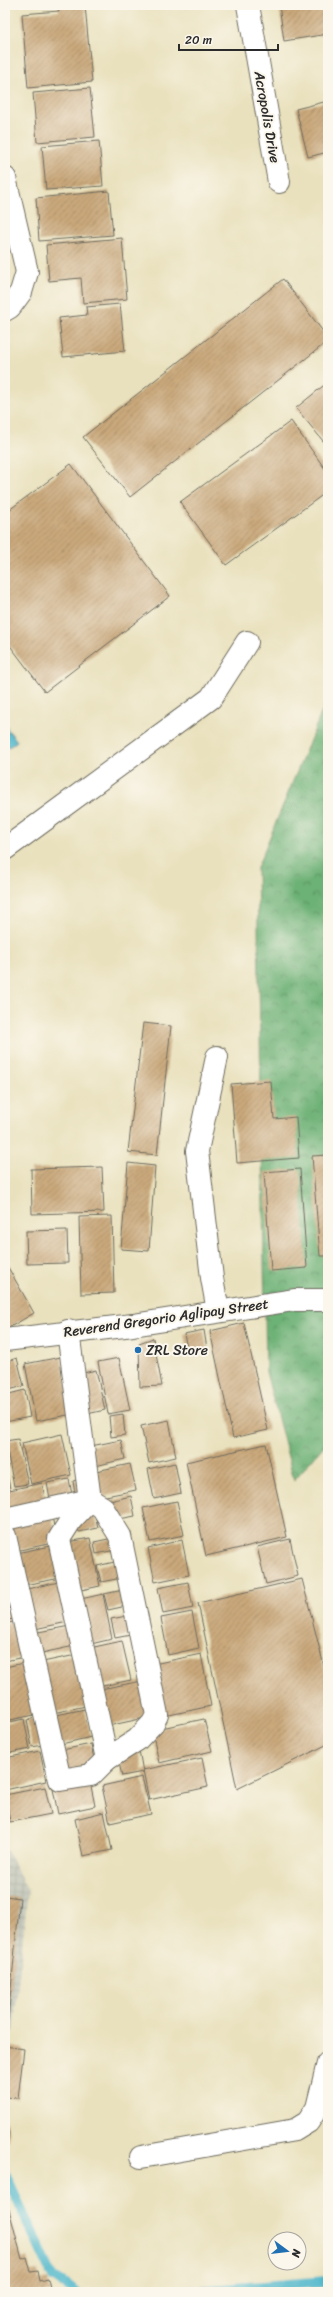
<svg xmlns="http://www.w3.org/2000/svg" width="333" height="2297" font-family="Sriracha,sans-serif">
<defs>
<pattern id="industrial-grid" width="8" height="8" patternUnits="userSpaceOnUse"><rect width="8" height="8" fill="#c2c6b9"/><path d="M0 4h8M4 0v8" fill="none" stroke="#a7aa9f"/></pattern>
<pattern id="forest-crowns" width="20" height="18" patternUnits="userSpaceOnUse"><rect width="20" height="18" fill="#6cb175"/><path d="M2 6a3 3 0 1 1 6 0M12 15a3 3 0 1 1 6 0" fill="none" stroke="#599060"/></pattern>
<pattern id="water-ripples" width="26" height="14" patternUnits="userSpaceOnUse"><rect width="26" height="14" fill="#4cb6ca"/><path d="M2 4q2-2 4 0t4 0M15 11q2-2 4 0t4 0" fill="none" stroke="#3f94a4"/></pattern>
<pattern id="building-hatch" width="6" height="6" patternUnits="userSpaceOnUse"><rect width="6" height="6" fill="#caa97c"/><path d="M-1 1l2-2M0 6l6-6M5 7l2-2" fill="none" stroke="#a48a66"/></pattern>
</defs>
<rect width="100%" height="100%" fill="#fbf7ec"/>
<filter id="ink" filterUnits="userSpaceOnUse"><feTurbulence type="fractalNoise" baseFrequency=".025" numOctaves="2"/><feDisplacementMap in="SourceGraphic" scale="8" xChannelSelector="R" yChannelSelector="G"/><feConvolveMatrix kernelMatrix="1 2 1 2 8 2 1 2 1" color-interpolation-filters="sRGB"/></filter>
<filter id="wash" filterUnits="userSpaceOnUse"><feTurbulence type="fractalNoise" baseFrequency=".012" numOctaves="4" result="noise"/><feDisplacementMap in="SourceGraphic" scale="16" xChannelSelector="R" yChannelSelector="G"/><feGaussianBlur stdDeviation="0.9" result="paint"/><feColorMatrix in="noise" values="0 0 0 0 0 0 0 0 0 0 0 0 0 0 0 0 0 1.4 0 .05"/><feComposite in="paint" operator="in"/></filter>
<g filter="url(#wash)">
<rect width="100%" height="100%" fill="#e9e1bd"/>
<path fill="url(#industrial-grid)" d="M 5,1847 L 28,1891 L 13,2032 L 5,2031 Z"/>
<path fill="url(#forest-crowns)" stroke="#4c6e50" d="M 328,697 L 328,1441 L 294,1480 L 266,1372 L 257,868 Z"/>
<path fill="url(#water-ripples)" stroke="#3c707a" d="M 5,726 L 17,741 L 5,750 Z"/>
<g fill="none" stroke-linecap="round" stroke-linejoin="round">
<g stroke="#4cb6ca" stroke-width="10">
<path d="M 5,2174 L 53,2277 L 76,2292"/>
<path d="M 183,2292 L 328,2281"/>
</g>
</g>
<g id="blocks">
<g fill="url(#building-hatch)">
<path d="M 58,5 L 85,5 L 92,82 L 28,88 L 22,14 L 59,11 Z"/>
<path d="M 279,5 L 328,5 L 328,34 L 284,41 Z"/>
<path d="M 90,88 L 95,137 L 37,142 L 33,93 Z"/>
<path d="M 328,101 L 328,152 L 308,157 L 296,109 Z"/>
<path d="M 99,141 L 103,186 L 46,190 L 42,146 Z"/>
<path d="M 109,191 L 113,235 L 39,241 L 36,198 Z"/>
<path d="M 122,238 L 127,299 L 83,303 L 81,278 L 49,281 L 46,245 Z"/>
<path d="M 283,279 L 328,338 L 328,341 L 130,497 L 83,437 Z"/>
<path d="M 120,304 L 125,351 L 63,357 L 59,318 L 87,315 L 86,307 Z"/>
<path d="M 328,382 L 328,447 L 296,408 Z"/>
<path d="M 291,421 L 328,473 L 328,491 L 226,565 L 180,502 Z"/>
<path d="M 71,464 L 170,596 L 45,692 L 5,639 L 5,513 Z"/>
<path d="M 143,1023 L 171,1026 L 157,1155 L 128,1152 Z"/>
<path d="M 271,1081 L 274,1119 L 296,1117 L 299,1158 L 237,1163 L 231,1084 Z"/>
<path d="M 328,1155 L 328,1256 L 320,1256 L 312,1156 Z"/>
<path d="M 128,1163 L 155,1166 L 149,1251 L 121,1249 Z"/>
<path d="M 102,1167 L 104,1212 L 32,1214 L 31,1169 Z"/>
<path d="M 300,1169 L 307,1268 L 271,1271 L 264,1172 Z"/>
<path d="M 112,1216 L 114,1293 L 81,1294 L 79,1217 Z"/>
<path d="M 67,1230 L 68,1263 L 27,1264 L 26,1231 Z"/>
<path d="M 5,1262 L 34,1313 L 5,1330 Z"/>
<path d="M 244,1323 L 268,1430 L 233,1438 L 210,1331 Z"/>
<path d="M 204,1330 L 207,1349 L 188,1353 L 184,1334 Z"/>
<path d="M 153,1338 L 162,1386 L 140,1387 L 139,1343 Z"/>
<path d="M 61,1357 L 73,1414 L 36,1421 L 25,1364 Z"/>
<path d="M 17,1358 L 24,1386 L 5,1391 L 5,1362 Z"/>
<path d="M 119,1358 L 130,1410 L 108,1414 L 98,1362 Z"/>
<path d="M 96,1370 L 105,1410 L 87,1414 L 79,1374 Z"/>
<path d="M 25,1390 L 30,1417 L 5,1422 L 5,1395 Z"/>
<path d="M 123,1414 L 125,1435 L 111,1437 L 109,1416 Z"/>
<path d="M 169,1420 L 176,1457 L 149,1463 L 141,1426 Z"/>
<path d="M 62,1434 L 71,1475 L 31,1484 L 22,1443 Z"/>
<path d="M 18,1439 L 28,1484 L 14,1486 L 5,1441 Z"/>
<path d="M 121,1440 L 125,1459 L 95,1466 L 91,1446 Z"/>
<path d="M 266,1444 L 287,1537 L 206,1556 L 186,1462 Z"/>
<path d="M 175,1463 L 181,1493 L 154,1499 L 148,1469 Z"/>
<path d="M 130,1464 L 136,1490 L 101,1497 L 96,1471 Z"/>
<path d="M 5,1468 L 10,1488 L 5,1489 Z"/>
<path d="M 84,1478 L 87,1491 L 75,1494 L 73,1481 Z"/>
<path d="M 69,1479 L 73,1500 L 51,1505 L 47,1483 Z"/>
<path d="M 42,1483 L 47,1508 L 5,1516 L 5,1491 Z"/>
<path d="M 131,1496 L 135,1516 L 114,1520 L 110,1501 Z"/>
<path d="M 177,1501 L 184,1535 L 150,1542 L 143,1508 Z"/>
<path d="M 51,1511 L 57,1542 L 11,1552 L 5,1523 Z"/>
<path d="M 95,1514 L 98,1528 L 79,1532 L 76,1518 Z"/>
<path d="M 118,1537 L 120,1549 L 96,1554 L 94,1542 Z"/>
<path d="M 90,1538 L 100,1586 L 72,1592 L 62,1543 Z"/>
<path d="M 290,1539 L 298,1576 L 266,1584 L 257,1547 Z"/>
<path d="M 182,1540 L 189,1575 L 155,1582 L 148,1548 Z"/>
<path d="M 59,1544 L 66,1577 L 19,1586 L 12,1554 Z"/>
<path d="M 123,1560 L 127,1577 L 101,1582 L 97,1566 Z"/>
<path d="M 302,1579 L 328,1682 L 328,1744 L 237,1789 L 198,1603 Z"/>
<path d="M 68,1580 L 77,1620 L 30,1630 L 22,1590 Z"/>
<path d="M 188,1582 L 193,1608 L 163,1614 L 158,1588 Z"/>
<path d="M 5,1586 L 21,1617 L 5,1621 Z"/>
<path d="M 128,1589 L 131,1605 L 108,1610 L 104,1594 Z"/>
<path d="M 103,1594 L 112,1639 L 91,1644 L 81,1599 Z"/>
<path d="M 192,1612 L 199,1648 L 168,1655 L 161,1618 Z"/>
<path d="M 132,1615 L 136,1634 L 115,1638 L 111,1619 Z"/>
<path d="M 21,1620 L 29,1656 L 5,1661 L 5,1624 Z"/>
<path d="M 75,1625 L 79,1645 L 37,1654 L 33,1633 Z"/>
<path d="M 122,1641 L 131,1680 L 93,1688 L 85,1649 Z"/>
<path d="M 201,1654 L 211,1706 L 160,1717 L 149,1665 Z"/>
<path d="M 76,1655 L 86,1706 L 48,1714 L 38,1663 Z"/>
<path d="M 33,1661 L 44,1713 L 5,1721 L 5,1667 Z"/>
<path d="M 147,1680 L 154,1716 L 103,1727 L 96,1690 Z"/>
<path d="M 85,1709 L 91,1737 L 53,1746 L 47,1717 Z"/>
<path d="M 44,1716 L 49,1744 L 32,1747 L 27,1720 Z"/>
<path d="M 24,1719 L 30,1749 L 5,1754 L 5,1723 Z"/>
<path d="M 204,1719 L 212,1751 L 159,1763 L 152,1730 Z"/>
<path d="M 91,1744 L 95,1765 L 66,1771 L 62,1750 Z"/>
<path d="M 139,1750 L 143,1772 L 122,1776 L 117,1754 Z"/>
<path d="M 40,1751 L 46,1781 L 5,1790 L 5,1758 Z"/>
<path d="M 202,1758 L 208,1787 L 149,1800 L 143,1770 Z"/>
<path d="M 89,1776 L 95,1806 L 58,1814 L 52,1784 Z"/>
<path d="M 142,1777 L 151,1814 L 110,1823 L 102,1786 Z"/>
<path d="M 45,1787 L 51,1814 L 10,1822 L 5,1795 Z"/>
<path d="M 104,1812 L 112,1850 L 83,1856 L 75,1819 Z"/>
<path d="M 5,1896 L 20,1898 L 8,2019 L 5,2018 Z"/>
<path d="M 5,2046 L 24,2049 L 18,2098 L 5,2097 Z"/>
<path d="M 5,2120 L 9,2133 L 6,2149 L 5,2149 Z"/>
<path d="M 8,2206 L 22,2259 L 27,2257 L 31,2272 L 38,2271 L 40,2281 L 48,2279 L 51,2292 L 5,2292 L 5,2207 Z"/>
</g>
</g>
</g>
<g filter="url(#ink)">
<use href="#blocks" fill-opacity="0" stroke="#6e6b5e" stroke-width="1"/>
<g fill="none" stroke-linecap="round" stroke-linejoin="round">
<g stroke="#6e6b5e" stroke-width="24">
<g id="minor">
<path d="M 248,5 L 279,182"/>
<path d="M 5,178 L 27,272 L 21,292 L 10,307 L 5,310"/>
<path d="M 5,849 L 211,698 L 247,642"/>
<path d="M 217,1057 L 197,1151 L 212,1278 L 218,1311"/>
<path d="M 68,1331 L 90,1500 L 71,1520 L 59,1539 L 107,1759"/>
<path d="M 5,1340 L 133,1325 L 294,1300 L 328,1300"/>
<path d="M 5,1519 L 90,1500 L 102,1507 L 120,1536 L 157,1715 L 153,1723 L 137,1740 L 107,1759 L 91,1775 L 60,1780 L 5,1536"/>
<path d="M 141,2157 L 295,2130 L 308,2122 L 317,2108 L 328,2063"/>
</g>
</g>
<use href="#minor" stroke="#fff" stroke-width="22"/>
</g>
</g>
<circle fill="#1f6fb2" stroke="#fbf7ec" stroke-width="1.5" cx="138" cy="1350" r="4"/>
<g text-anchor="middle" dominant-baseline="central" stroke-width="4" stroke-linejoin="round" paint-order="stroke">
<g font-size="14" fill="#2b2b2b" stroke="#fbf7ec">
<text transform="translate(267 117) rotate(80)">Acropolis Drive</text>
<text transform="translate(166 1318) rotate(-8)">Reverend Gregorio Aglipay Street</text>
</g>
<g font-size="14" fill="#2b2b2b" stroke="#fbf7ec" text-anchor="start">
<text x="146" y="1350">ZRL Store</text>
</g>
</g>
<rect width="333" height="2297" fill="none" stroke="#fbf7ec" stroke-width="20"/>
<g transform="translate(287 2251) rotate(105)"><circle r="19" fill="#fbf7ec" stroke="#a8a59f"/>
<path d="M0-3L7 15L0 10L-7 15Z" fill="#1f6fb2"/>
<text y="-6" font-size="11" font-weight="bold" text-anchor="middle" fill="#2b2b2b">N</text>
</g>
<path d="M179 44v6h99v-6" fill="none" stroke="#2b2b2b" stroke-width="2"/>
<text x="185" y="44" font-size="12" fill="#2b2b2b" stroke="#fbf7ec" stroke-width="3" paint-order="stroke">20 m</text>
</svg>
